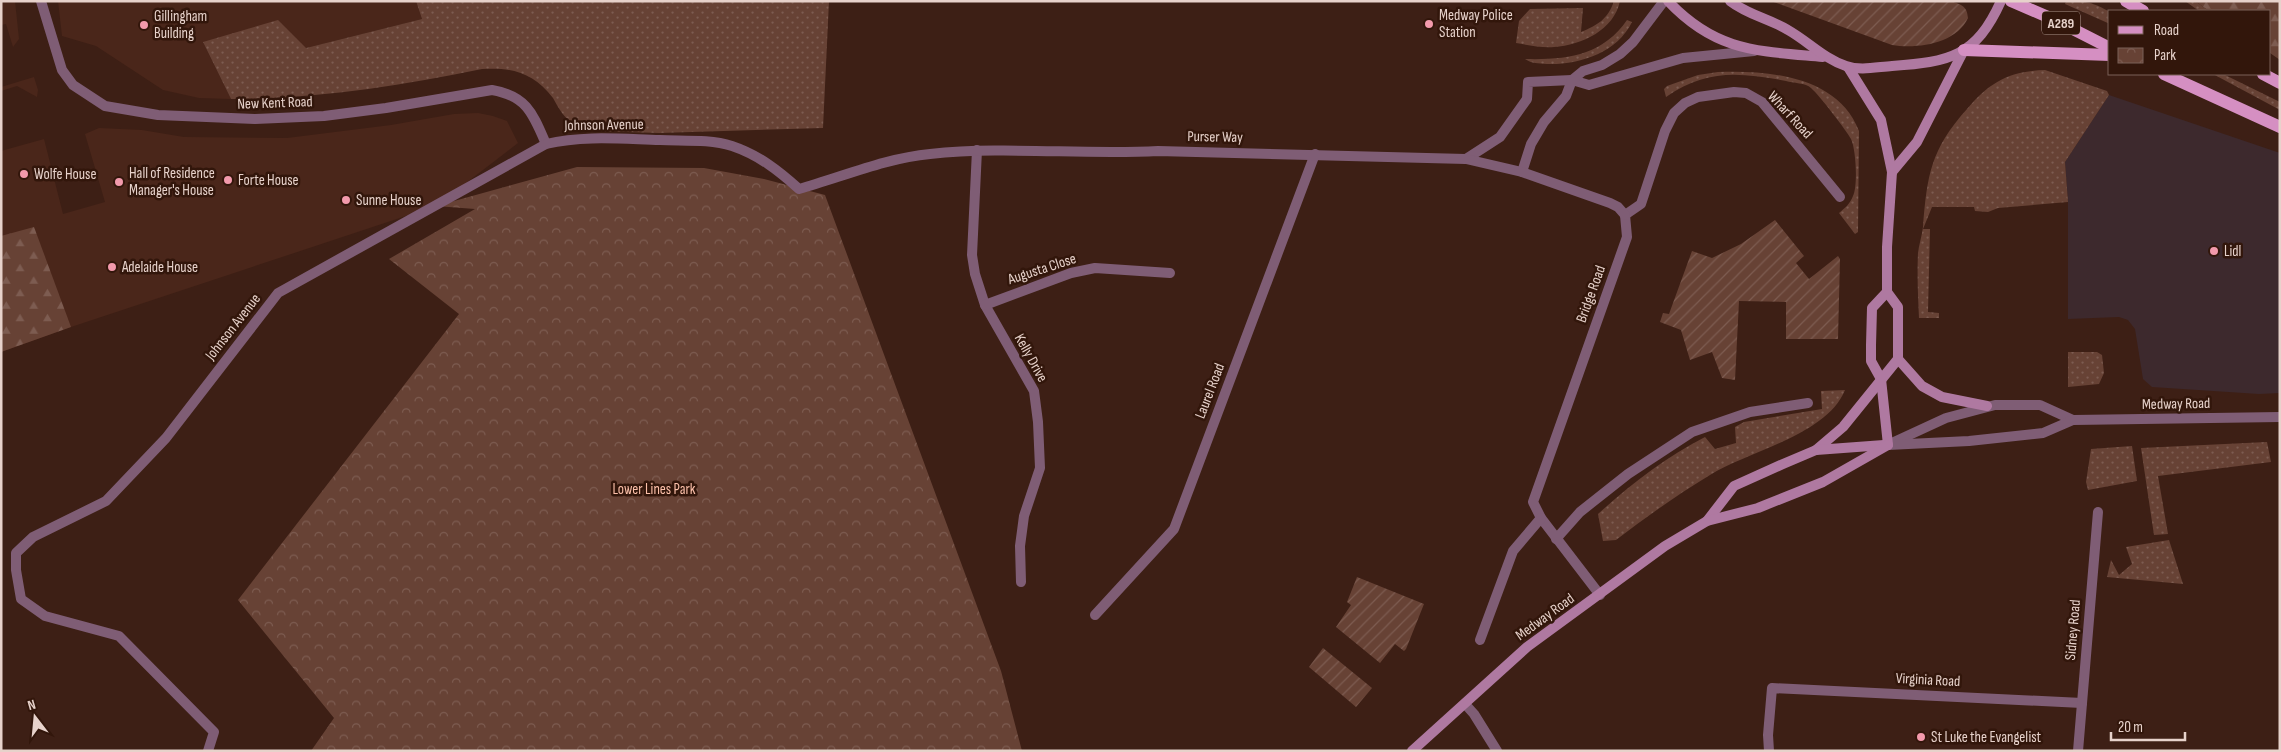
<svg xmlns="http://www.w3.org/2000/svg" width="2281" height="752" font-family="'Sofia Sans Condensed',sans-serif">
<defs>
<pattern id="grass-dots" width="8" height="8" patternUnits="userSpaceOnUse" patternTransform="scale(1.25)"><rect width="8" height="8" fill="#674235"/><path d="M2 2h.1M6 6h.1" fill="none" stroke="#7d5c51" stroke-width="1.8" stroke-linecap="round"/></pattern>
<pattern id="forest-firs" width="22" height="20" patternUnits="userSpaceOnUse" patternTransform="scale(1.25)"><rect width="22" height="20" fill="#674235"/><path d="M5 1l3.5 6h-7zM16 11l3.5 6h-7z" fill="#7d5c51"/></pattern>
<pattern id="park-crowns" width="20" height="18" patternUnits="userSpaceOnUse" patternTransform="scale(1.25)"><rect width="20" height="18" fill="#674235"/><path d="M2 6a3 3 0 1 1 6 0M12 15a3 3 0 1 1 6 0" fill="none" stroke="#7d5c51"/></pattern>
<pattern id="garden-furrows" width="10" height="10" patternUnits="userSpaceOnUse" patternTransform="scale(1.25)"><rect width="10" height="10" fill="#674235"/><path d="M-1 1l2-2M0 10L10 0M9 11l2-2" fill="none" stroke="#7d5c51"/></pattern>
</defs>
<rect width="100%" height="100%" fill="#3d1f15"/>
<path fill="#3d292d" d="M 2109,95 L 2280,153 L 2280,393 L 2259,394 L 2152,387 L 2143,379 L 2135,329 L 2128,320 L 2119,317 L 2068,319 L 2068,202 L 2065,162 Z"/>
<g fill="#4a261a">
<path d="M 1,1 L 15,1 L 19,39 L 13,47 L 6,24 L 1,25 Z"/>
<path d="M 58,1 L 416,1 L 422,19 L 306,48 L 203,42 L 231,99 L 199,98 L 163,90 L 96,46 L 62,36 Z"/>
<path d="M 34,77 L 38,90 L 37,97 L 17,86 L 1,91 L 1,87 Z"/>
<path d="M 478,113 L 493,116 L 507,121 L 518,143 L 436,206 L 71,327 L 1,352 L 1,151 L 44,139 L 63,214 L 105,202 L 85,134 L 99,128 L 142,130 L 184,137 L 287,138 L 391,125 L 454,114 Z"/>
</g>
<g fill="url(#grass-dots)">
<path d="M 416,1 L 829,1 L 823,128 L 659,133 L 596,131 L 596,124 C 587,124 576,125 569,120 C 562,115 557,105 553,98 C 534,73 512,67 482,69 C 397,86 318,99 231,99 L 203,42 L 278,20 L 306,48 L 422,19 Z"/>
<path d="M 1614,1 L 1620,1 C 1614,30 1582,45 1554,47 C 1542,48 1528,45 1516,43 L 1519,21 L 1530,9 L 1583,8 L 1581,32 C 1598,25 1608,19 1614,1 Z"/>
<path d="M 2066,1 C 2086,1 2092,2 2110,12 L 2110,24 L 2065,4 Z"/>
<path d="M 2185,1 L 2195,1 L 2209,11 L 2199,11 Z"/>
<path d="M 1627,20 L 1632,22 C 1617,53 1579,65 1547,64 C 1538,63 1532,64 1525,59 C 1566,60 1602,56 1627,20 Z"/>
<path d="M 2045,70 L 2107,91 L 2109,95 L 2065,162 L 2068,202 L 1998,208 L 1988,212 L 1975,211 L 1974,207 L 1932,207 L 1923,229 L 1930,229 L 1928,312 L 1939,313 L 1939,318 L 1919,318 C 1918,296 1917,275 1918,253 C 1919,244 1922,236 1923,227 C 1927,175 1931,149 1967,109 C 1990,82 2009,71 2045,70 Z"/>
<path d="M 1718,72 C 1769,70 1838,76 1859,131 L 1858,232 L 1855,234 L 1839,213 C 1845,208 1850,204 1853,196 C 1858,186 1856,149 1851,139 C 1847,131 1819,95 1811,88 C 1806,83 1793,83 1786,81 C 1739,72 1706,69 1666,97 L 1664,89 L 1667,86 L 1698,75 Z"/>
<path d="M 2213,74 L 2223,74 L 2280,102 L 2280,110 Z"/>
<path d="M 2068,352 L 2097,352 L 2102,355 L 2104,373 L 2099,384 L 2068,387 Z"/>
<path d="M 1845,390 C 1827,435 1749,451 1710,475 C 1677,495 1646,517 1616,540 L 1603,541 L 1598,514 C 1631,484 1666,457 1705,437 L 1715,449 L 1736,443 L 1735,427 L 1744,422 L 1822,409 L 1821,391 Z"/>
<path d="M 2267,442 L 2271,462 L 2158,476 L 2168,534 L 2154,535 L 2141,448 Z"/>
<path d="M 2132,446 L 2137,481 L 2088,490 L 2086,482 L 2091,449 Z"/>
<path d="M 2169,540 L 2183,584 L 2107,577 L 2111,560 L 2119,575 L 2132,564 L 2126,547 Z"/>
</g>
<g fill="url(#forest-firs)">
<path d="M 2195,1 L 2280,1 L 2280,60 L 2270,53 L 2270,11 L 2209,11 Z"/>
<path d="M 34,227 L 71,327 L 1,352 L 1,236 Z"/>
</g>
<path fill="url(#park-crowns)" d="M 577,167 L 704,168 L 764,179 L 825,195 L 1001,671 L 1022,751 L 311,751 L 334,718 L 238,600 L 459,314 L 389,259 L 475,209 L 436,206 Z"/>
<g fill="url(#garden-furrows)">
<path d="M 1771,1 L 1951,1 C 1962,5 1967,6 1968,18 C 1956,44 1917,49 1892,45 Z"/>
<path d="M 1775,220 L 1804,256 L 1796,263 L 1809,279 L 1838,256 L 1840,259 L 1838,339 L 1786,339 L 1786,302 L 1739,301 L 1735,380 L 1722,378 L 1712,352 L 1690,360 L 1681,330 L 1660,322 L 1663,313 L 1669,314 L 1692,251 L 1712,258 L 1741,244 Z"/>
<path d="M 1357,577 L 1424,604 L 1406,649 L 1404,651 L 1395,644 L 1380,663 L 1336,627 L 1351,605 L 1347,602 Z"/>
<path d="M 1323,648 L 1372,688 L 1356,707 L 1309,667 Z"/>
</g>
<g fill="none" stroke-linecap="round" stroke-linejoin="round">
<g stroke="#7f5d75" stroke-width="10">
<path d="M 41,1 L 62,70 L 73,85 L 105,106 L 158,115 L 255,119 L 324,116 L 386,108 L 492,90 C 527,96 533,114 546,144"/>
<path d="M 977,150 L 972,255 L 975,274 L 985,305 L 1034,391 L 1038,422 L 1040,468 L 1024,516 L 1020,546 L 1021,582"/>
<path d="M 1466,159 L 1500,137 L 1527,99 L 1528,82 L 1572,80 L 1589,85 L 1683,58 L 1754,51"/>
<path d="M 1522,172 L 1531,144 L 1544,122 L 1566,96 L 1572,80 L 1583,71 L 1602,65 L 1620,54 L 1633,42 L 1664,1"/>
<path d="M 1625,215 L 1641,204 L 1665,131 L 1674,113 L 1685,103 L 1698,97 L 1734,92 L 1746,93 L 1762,102 L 1840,197"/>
<path d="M 985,305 L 1071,273 L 1095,268 L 1170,273"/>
<path d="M 1556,539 L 1580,512 L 1628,474 L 1692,432 L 1750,412 L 1808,403"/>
<path d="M 1600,595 L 1541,518 L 1533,502 L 1627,237 L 1625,215"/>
<path d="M 1095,615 L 1174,529 L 1315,154"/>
<path d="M 1480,640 L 1513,551 L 1541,518"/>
<path d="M 1465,704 L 1474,714 L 1497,751"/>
<path d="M 208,751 L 214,732 L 119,636 L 45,616 L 21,599 L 16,570 L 16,553 L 33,537 L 106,501 L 166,438 L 278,293 L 546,144 C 584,135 622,139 660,140 C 684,141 710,139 732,146 C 759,155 779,171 799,189 C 842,177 886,158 930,154 C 1006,146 1082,155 1158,151 L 1466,159 L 1522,172 L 1610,203 L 1618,207 L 1625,215"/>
<path d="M 1769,751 L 1768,735 L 1772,688 L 2082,703"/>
<path d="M 2078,751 L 2098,512"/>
</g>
<g stroke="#7f5d75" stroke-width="10">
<path d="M 1894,442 L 1946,418 L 1995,405 L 2040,405 L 2073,420"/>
<path d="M 1888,445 L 1969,441 L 2043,433 L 2073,420 L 2280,417"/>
</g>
<g stroke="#af79a1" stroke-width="10">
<path d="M 1668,1 C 1716,52 1758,51 1823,57"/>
<path d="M 1730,1 C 1748,15 1770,19 1788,30 C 1809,42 1823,58 1846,66 C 1860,71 1877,67 1892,66 C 1949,62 1976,57 2001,1"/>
<path d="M 1848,67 L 1881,120 L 1892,172 L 1887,247 L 1887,292 L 1898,307 L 1898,359 L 1922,386 L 1942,397 L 1987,406"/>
<path d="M 1892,172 L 1917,142 L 1964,50"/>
<path d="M 1887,292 L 1872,308 L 1871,345 L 1871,361 L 1881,379 L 1888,445"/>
<path d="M 1816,450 L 1843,427 L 1898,359"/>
<path d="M 1707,521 L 1734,486 L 1783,464 L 1816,450 L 1884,445"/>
<path d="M 1412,751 L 1527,647 L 1665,546 L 1707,521 L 1758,508 L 1823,482 L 1888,445"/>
</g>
<g stroke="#d58fc2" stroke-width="12">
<path d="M 2011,1 L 2055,20 L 2110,48"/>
<path d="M 2126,1 L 2143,11"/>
<path d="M 1964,50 L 2110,55"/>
<path d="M 2164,74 L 2280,127"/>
<path d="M 2263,74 L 2280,83"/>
</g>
</g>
<g fill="#f39aac" stroke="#32160b" stroke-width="2">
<circle cx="1429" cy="24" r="5"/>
<circle cx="144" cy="25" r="5"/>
<circle cx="24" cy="174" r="5"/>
<circle cx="228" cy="180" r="5"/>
<circle cx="119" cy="182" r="5"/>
<circle cx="346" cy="200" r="5"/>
<circle cx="2214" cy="251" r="5"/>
<circle cx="112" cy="267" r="5"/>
<circle cx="1921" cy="737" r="5"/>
</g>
<g text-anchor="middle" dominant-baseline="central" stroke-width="5" stroke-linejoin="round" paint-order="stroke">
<rect fill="#32160b" stroke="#b19a91" stroke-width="1" x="2042" y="11.5" width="38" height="23" rx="4"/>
<g font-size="14" font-weight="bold" fill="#e7d2cb">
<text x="2061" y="23">A289</text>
</g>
<g font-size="15" fill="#e7d2cb" stroke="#32160b" text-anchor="start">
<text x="1439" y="15">Medway Police<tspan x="1439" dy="17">Station</tspan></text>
<text x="154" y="16">Gillingham<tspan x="154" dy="17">Building</tspan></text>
<text x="129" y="173">Hall of Residence<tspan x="129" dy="17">Manager's House</tspan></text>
<text x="34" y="174">Wolfe House</text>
<text x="238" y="180">Forte House</text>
<text x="356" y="200">Sunne House</text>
<text x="2224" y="251">Lidl</text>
<text x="122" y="267">Adelaide House</text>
<text x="1931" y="737">St Luke the Evangelist</text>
</g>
<g font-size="15" fill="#e7d2cb" stroke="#32160b">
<text transform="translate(275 103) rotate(-2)">New Kent Road</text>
<text transform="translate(1790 115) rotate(47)">Wharf Road</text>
<text transform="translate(604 125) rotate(-1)">Johnson Avenue</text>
<text transform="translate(1215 137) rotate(1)">Purser Way</text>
<text transform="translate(1042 269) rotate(-18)">Augusta Close</text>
<text transform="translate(1591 294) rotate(-70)">Bridge Road</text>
<text transform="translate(233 327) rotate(-52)">Johnson Avenue</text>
<text transform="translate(1031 358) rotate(61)">Kelly Drive</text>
<text transform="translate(1210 391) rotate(-69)">Laurel Road</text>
<text transform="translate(2176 404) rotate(-1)">Medway Road</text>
<text transform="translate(1545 617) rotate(-36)">Medway Road</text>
<text transform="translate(2073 630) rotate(-85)">Sidney Road</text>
<text transform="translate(1928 680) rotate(3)">Virginia Road</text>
</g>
<g font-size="15" fill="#fcc0aa" stroke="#32160b">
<text x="654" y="489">Lower Lines Park</text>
</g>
</g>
<rect width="2281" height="752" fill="none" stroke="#e7d2cb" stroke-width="5"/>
<rect x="2108" y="10" width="162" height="65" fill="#32160b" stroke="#7a6158"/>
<rect x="2118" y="26" width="25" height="8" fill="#d58fc2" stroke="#7a6158"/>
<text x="2154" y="35" font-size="15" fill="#e7d2cb">Road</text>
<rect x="2118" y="48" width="25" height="15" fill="url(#park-crowns)" stroke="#7a6158"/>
<text x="2154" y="60" font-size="15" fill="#e7d2cb">Park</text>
<g transform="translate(35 717) rotate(344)" stroke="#32160b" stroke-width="4" paint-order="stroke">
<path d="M0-4L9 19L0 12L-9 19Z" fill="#e7d2cb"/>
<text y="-8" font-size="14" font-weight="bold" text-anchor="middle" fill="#e7d2cb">N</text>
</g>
<path d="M2111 732v8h74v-8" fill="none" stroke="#e7d2cb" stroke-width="2.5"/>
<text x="2118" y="732" font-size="15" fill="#e7d2cb" stroke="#32160b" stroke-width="4" paint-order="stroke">20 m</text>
</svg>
